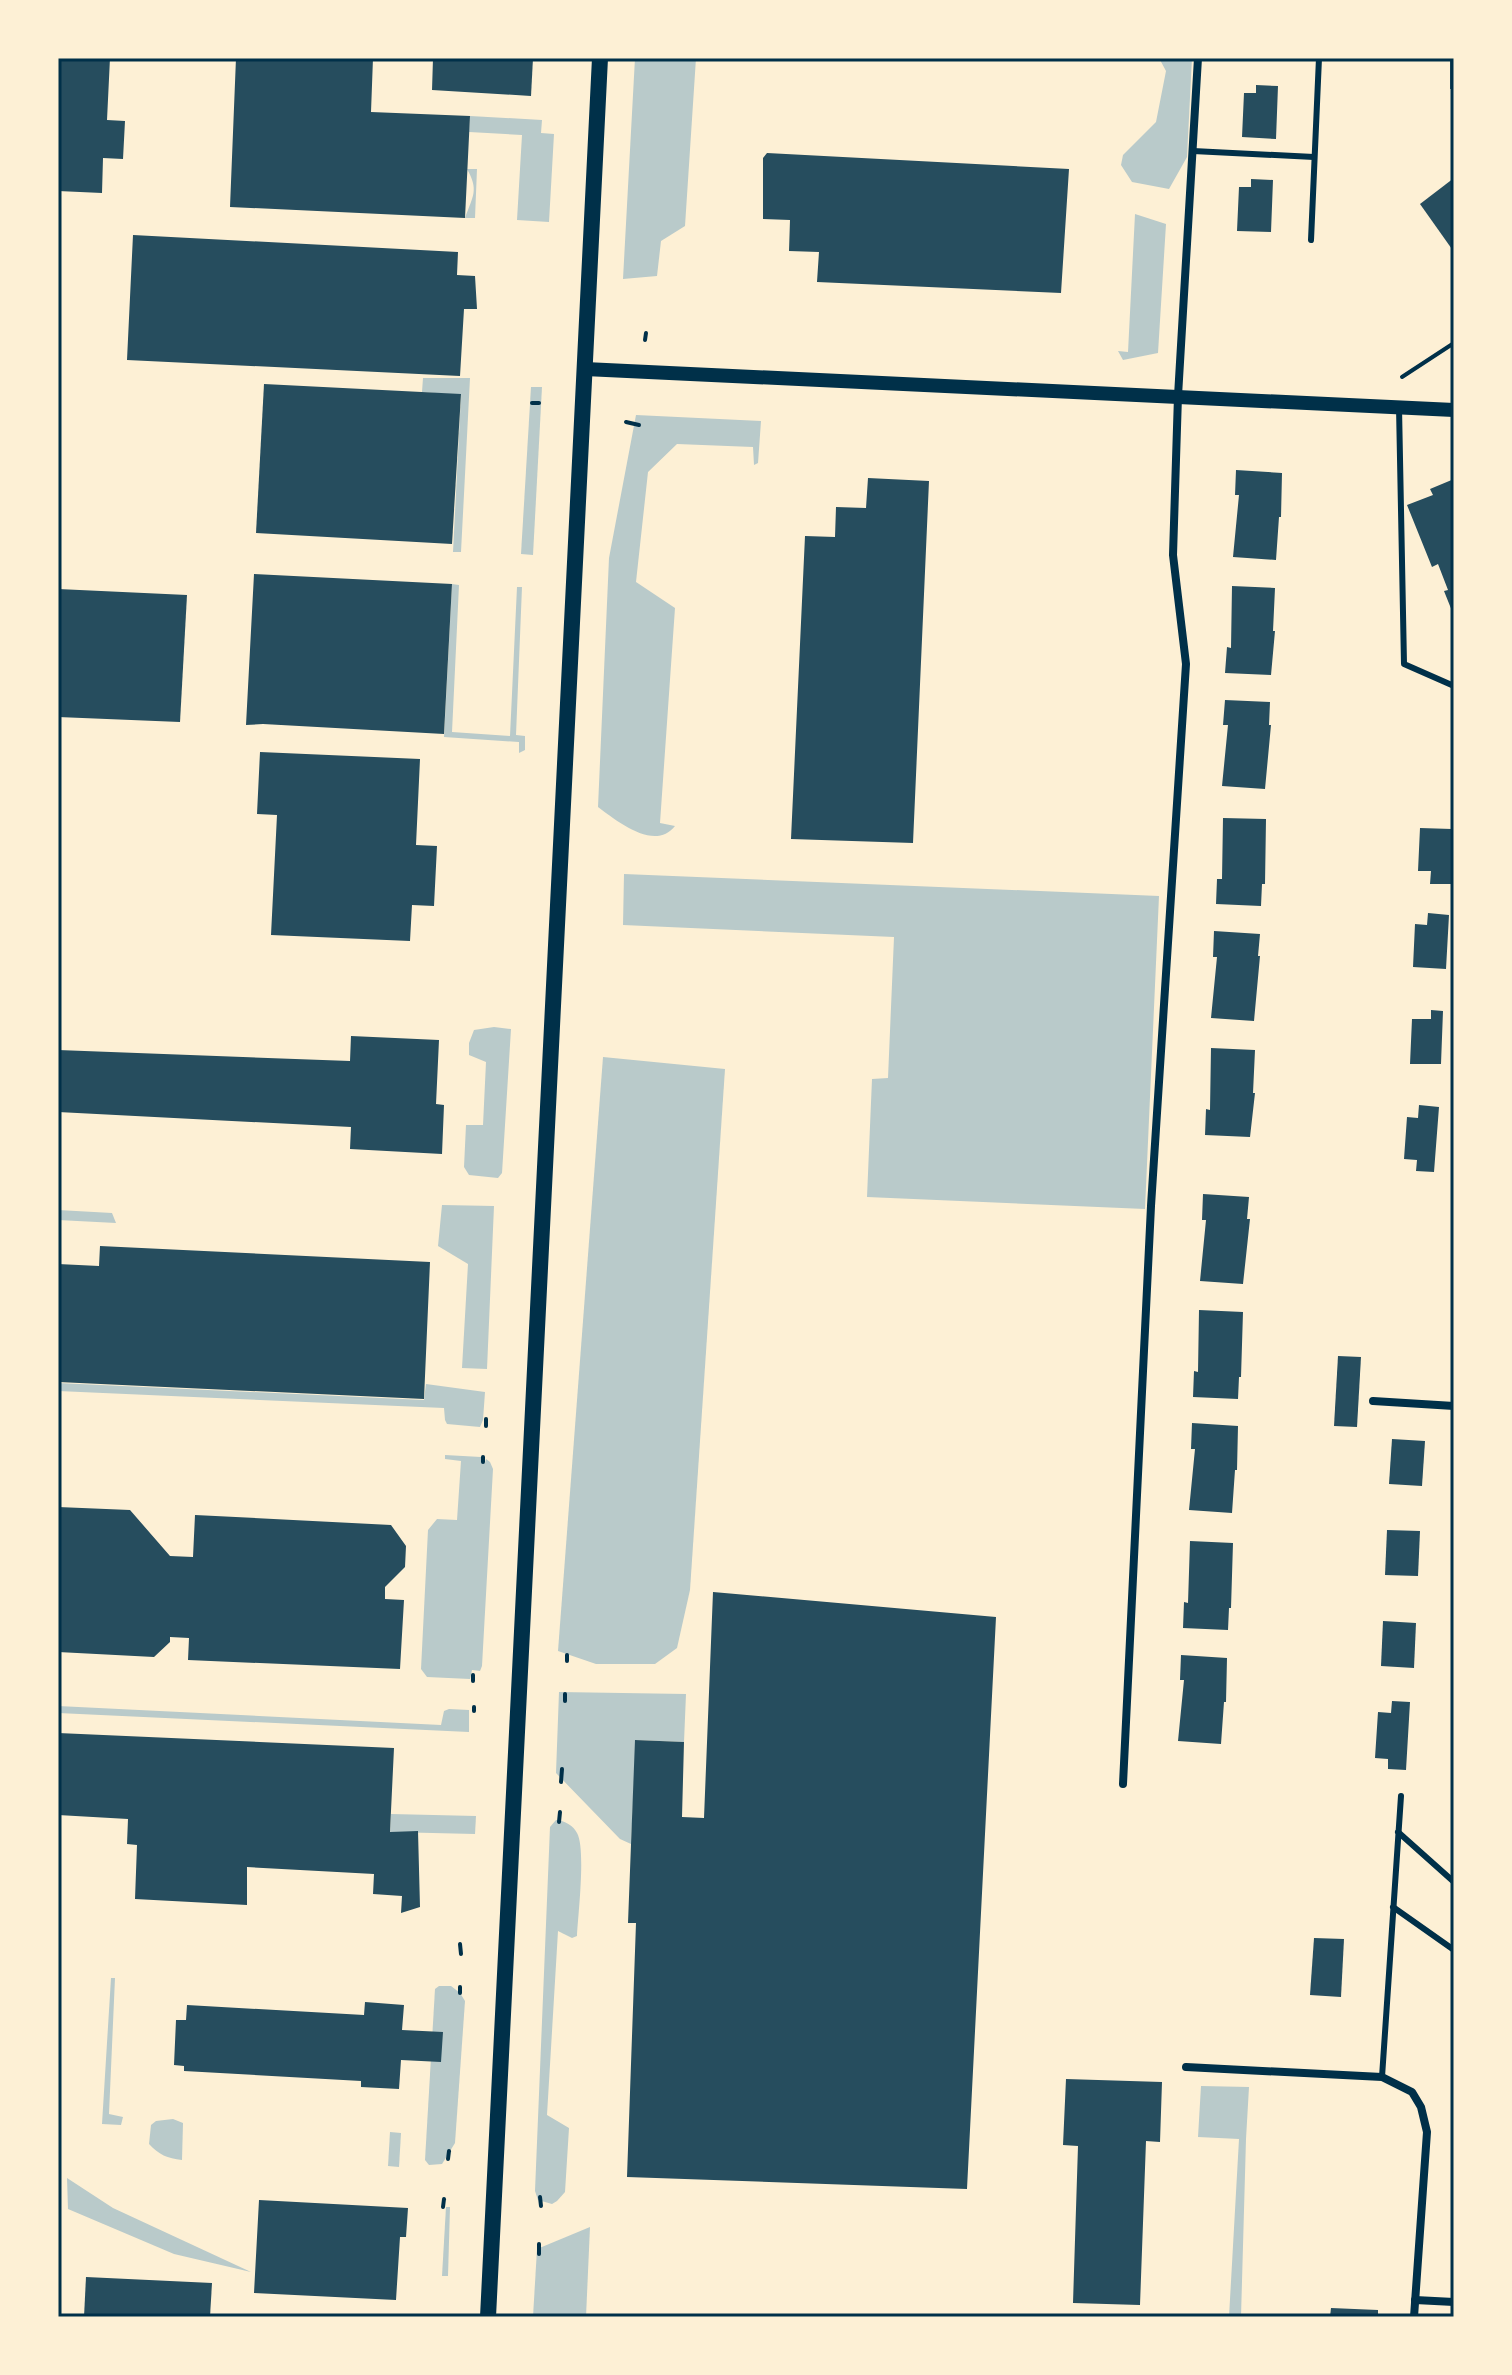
<svg xmlns="http://www.w3.org/2000/svg" width="1512" height="2375" font-family="Overpass,sans-serif">
<rect width="100%" height="100%" fill="#fdf0d5"/>
<g fill="#b9caca">
<path d="M 635,58 L 696,58 L 685,226 L 661,241 L 657,276 L 623,279 Z"/>
<path d="M 1159,58 L 1192,58 L 1187,157 L 1169,189 L 1132,182 L 1121,165 L 1123,155 L 1156,122 L 1166,71 Z"/>
<path d="M 470,116 L 542,120 L 541,133 L 554,134 L 549,222 L 517,220 L 522,135 L 469,132 Z"/>
<path d="M 467,169 L 477,169 L 475,218 L 465,218 C 473,196 479,190 467,169 Z"/>
<path d="M 1135,214 L 1166,224 L 1158,353 L 1123,360 L 1118,351 L 1128,352 Z"/>
<path d="M 423,378 L 470,378 L 461,552 L 453,552 L 461,395 L 422,392 Z"/>
<path d="M 531,387 L 542,387 L 533,555 L 521,554 Z"/>
<path d="M 636,415 L 761,421 L 758,463 L 754,465 L 753,447 L 677,444 L 648,472 L 636,582 L 675,608 L 660,823 L 675,826 C 655,852 617,821 598,807 L 609,558 Z"/>
<path d="M 452,584 L 459,585 L 452,732 L 510,736 L 517,587 L 522,587 L 516,735 L 525,736 L 525,750 L 519,753 L 519,742 L 444,737 Z"/>
<path d="M 624,874 L 1159,896 L 1145,1209 L 867,1197 L 872,1079 L 888,1078 L 894,937 L 623,925 Z"/>
<path d="M 494,1027 L 511,1029 L 502,1173 L 498,1178 L 469,1175 L 464,1167 L 466,1125 L 483,1125 L 486,1062 L 469,1055 L 469,1043 L 474,1030 Z"/>
<path d="M 603,1057 L 725,1069 L 690,1590 L 677,1648 L 655,1664 L 596,1664 L 558,1651 Z"/>
<path d="M 442,1205 L 494,1206 L 487,1369 L 462,1368 L 468,1264 L 438,1246 Z"/>
<path d="M 58,1210 L 112,1213 L 116,1223 L 58,1220 Z"/>
<path d="M 58,1383 L 424,1400 L 426,1384 L 485,1392 L 483,1420 L 480,1427 L 447,1424 L 445,1420 L 444,1408 L 58,1391 Z"/>
<path d="M 445,1455 L 481,1457 L 482,1462 L 485,1463 L 486,1459 L 490,1462 L 493,1469 L 482,1666 L 480,1671 L 472,1670 L 470,1679 L 427,1677 L 421,1669 L 428,1530 L 437,1519 L 457,1520 L 461,1461 L 445,1459 Z"/>
<path d="M 559,1692 L 686,1694 L 684,1742 L 636,1740 L 631,1844 L 620,1839 L 556,1773 Z"/>
<path d="M 58,1706 L 441,1725 L 444,1711 L 449,1709 L 469,1710 L 469,1732 L 58,1713 Z"/>
<path d="M 391,1814 L 476,1816 L 475,1834 L 390,1832 Z"/>
<path d="M 556,1820 C 565,1821 573,1825 577,1833 C 586,1848 578,1916 577,1936 L 572,1938 L 558,1931 L 547,2115 L 569,2128 L 565,2192 L 557,2201 L 552,2204 L 538,2200 L 535,2191 L 550,1827 Z"/>
<path d="M 111,1978 L 115,1978 L 109,2114 L 123,2117 L 121,2125 L 102,2124 Z"/>
<path d="M 439,1986 L 451,1986 L 460,1993 L 465,2001 L 455,2143 L 442,2164 L 429,2165 L 425,2160 L 435,1989 Z"/>
<path d="M 1201,2086 L 1249,2087 L 1246,2139 L 1241,2317 L 1229,2317 L 1239,2139 L 1198,2137 Z"/>
<path d="M 173,2119 L 183,2123 L 182,2160 C 167,2158 159,2155 149,2144 L 151,2125 L 156,2121 Z"/>
<path d="M 390,2132 L 401,2133 L 399,2167 L 388,2166 Z"/>
<path d="M 67,2178 L 113,2208 L 251,2272 L 174,2254 L 68,2209 Z"/>
<path d="M 446,2207 L 450,2207 L 448,2276 L 442,2276 Z"/>
<path d="M 590,2227 L 586,2317 L 533,2317 L 537,2249 Z"/>
</g>
<g fill="#264d5e">
<path d="M 58,58 L 110,58 L 107,120 L 125,121 L 123,159 L 103,158 L 102,193 L 58,191 Z"/>
<path d="M 236,58 L 373,58 L 371,112 L 470,116 L 465,218 L 230,207 Z"/>
<path d="M 433,58 L 533,58 L 531,96 L 432,90 Z"/>
<rect x="1450" y="58" width="4" height="31"/>
<path d="M 1256,85 L 1278,86 L 1276,139 L 1242,137 L 1244,93 L 1256,93 Z"/>
<path d="M 767,153 L 1069,169 L 1061,293 L 817,282 L 819,252 L 789,251 L 790,220 L 763,219 L 763,158 Z"/>
<path d="M 1454,178 L 1454,252 L 1420,204 Z"/>
<path d="M 1251,179 L 1273,180 L 1271,232 L 1237,231 L 1239,187 L 1251,187 Z"/>
<path d="M 133,235 L 458,252 L 457,275 L 475,276 L 477,309 L 464,309 L 460,376 L 127,360 Z"/>
<path d="M 264,384 L 461,394 L 452,544 L 256,533 Z"/>
<path d="M 1236,470 L 1282,473 L 1281,517 L 1279,517 L 1276,560 L 1233,557 L 1239,495 L 1235,495 Z"/>
<path d="M 868,478 L 929,481 L 913,843 L 791,839 L 805,536 L 835,537 L 836,507 L 866,508 Z"/>
<path d="M 1454,479 L 1454,616 L 1444,591 L 1448,590 L 1438,564 L 1432,567 L 1407,505 L 1433,495 L 1430,489 Z"/>
<path d="M 254,574 L 452,584 L 444,734 L 263,724 L 246,725 Z"/>
<path d="M 1232,586 L 1275,588 L 1273,631 L 1275,631 L 1271,675 L 1225,673 L 1227,647 L 1231,648 Z"/>
<path d="M 58,589 L 187,595 L 180,722 L 58,717 Z"/>
<path d="M 1225,700 L 1270,702 L 1269,725 L 1271,725 L 1265,789 L 1222,786 L 1228,725 L 1223,725 Z"/>
<path d="M 260,752 L 420,759 L 416,845 L 437,846 L 434,906 L 412,905 L 410,941 L 271,935 L 277,815 L 257,814 Z"/>
<path d="M 1223,818 L 1266,819 L 1265,884 L 1262,884 L 1261,906 L 1216,904 L 1217,879 L 1222,879 Z"/>
<path d="M 1420,828 L 1452,829 L 1451,884 L 1430,884 L 1431,871 L 1418,871 Z"/>
<path d="M 1428,913 L 1449,915 L 1446,969 L 1413,967 L 1415,924 L 1427,925 Z"/>
<path d="M 1214,931 L 1260,934 L 1258,956 L 1260,956 L 1254,1021 L 1211,1018 L 1217,957 L 1213,957 Z"/>
<path d="M 1431,1010 L 1443,1011 L 1441,1064 L 1410,1064 L 1412,1019 L 1431,1019 Z"/>
<path d="M 351,1036 L 439,1040 L 436,1104 L 444,1105 L 442,1154 L 350,1149 L 351,1127 L 58,1112 L 58,1050 L 350,1061 Z"/>
<path d="M 1211,1048 L 1255,1050 L 1253,1093 L 1255,1093 L 1250,1137 L 1205,1135 L 1206,1109 L 1210,1110 Z"/>
<path d="M 1419,1105 L 1439,1107 L 1434,1172 L 1416,1171 L 1417,1160 L 1404,1159 L 1407,1117 L 1418,1118 Z"/>
<path d="M 1203,1194 L 1249,1197 L 1247,1219 L 1250,1219 L 1243,1284 L 1200,1281 L 1206,1220 L 1202,1220 Z"/>
<path d="M 100,1246 L 430,1262 L 424,1399 L 58,1382 L 58,1264 L 99,1266 Z"/>
<path d="M 1199,1310 L 1243,1312 L 1241,1377 L 1239,1377 L 1238,1399 L 1193,1397 L 1194,1371 L 1198,1372 Z"/>
<path d="M 1338,1356 L 1361,1357 L 1357,1427 L 1334,1426 Z"/>
<path d="M 1192,1423 L 1238,1426 L 1237,1470 L 1235,1470 L 1232,1513 L 1189,1510 L 1195,1449 L 1191,1449 Z"/>
<path d="M 1392,1439 L 1425,1441 L 1422,1486 L 1389,1484 Z"/>
<path d="M 58,1507 L 130,1510 L 170,1556 L 193,1557 L 195,1515 L 391,1525 L 406,1546 L 405,1567 L 385,1587 L 385,1599 L 404,1600 L 400,1669 L 188,1660 L 189,1638 L 170,1637 L 170,1642 L 154,1657 L 58,1652 Z"/>
<path d="M 1387,1530 L 1420,1531 L 1418,1576 L 1385,1575 Z"/>
<path d="M 1190,1541 L 1233,1543 L 1231,1608 L 1229,1608 L 1228,1630 L 1183,1628 L 1184,1602 L 1188,1603 Z"/>
<path d="M 713,1592 L 996,1617 L 967,2189 L 627,2177 L 636,1923 L 628,1923 L 635,1740 L 684,1742 L 682,1817 L 704,1818 Z"/>
<path d="M 1383,1621 L 1416,1623 L 1414,1668 L 1381,1666 Z"/>
<path d="M 1181,1655 L 1227,1658 L 1226,1702 L 1224,1702 L 1221,1744 L 1178,1741 L 1184,1680 L 1180,1680 Z"/>
<path d="M 1392,1701 L 1410,1702 L 1406,1770 L 1388,1769 L 1388,1759 L 1375,1758 L 1378,1712 L 1391,1713 Z"/>
<path d="M 58,1733 L 394,1748 L 390,1832 L 418,1831 L 420,1907 L 401,1913 L 402,1896 L 373,1894 L 374,1874 L 247,1867 L 247,1905 L 135,1899 L 137,1845 L 127,1844 L 128,1819 L 58,1815 Z"/>
<path d="M 1314,1938 L 1344,1939 L 1341,1997 L 1310,1995 Z"/>
<path d="M 365,2002 L 404,2005 L 402,2030 L 443,2032 L 441,2062 L 401,2060 L 399,2089 L 361,2087 L 361,2081 L 184,2071 L 184,2066 L 174,2065 L 176,2020 L 186,2020 L 187,2005 L 364,2015 Z"/>
<path d="M 1066,2079 L 1162,2082 L 1160,2142 L 1146,2141 L 1140,2305 L 1073,2303 L 1078,2146 L 1063,2145 Z"/>
<path d="M 259,2200 L 408,2208 L 406,2237 L 400,2237 L 396,2300 L 254,2293 Z"/>
<path d="M 86,2277 L 212,2283 L 210,2317 L 84,2317 Z"/>
<path d="M 1331,2308 L 1378,2310 L 1378,2317 L 1330,2317 Z"/>
</g>
<g fill="none" stroke-linecap="round" stroke-linejoin="round">
<g stroke="#003049" stroke-width="4">
<path d="M 645,340 L 646,333"/>
<path d="M 1402,377 L 1454,343"/>
<path d="M 532,403 L 539,403"/>
<path d="M 626,422 L 639,425"/>
<path d="M 486,1426 L 486,1419"/>
<path d="M 483,1462 L 483,1457"/>
<path d="M 567,1661 L 567,1655"/>
<path d="M 473,1681 L 473,1675"/>
<path d="M 565,1701 L 565,1694"/>
<path d="M 474,1707 L 474,1711"/>
<path d="M 561,1782 L 562,1769"/>
<path d="M 559,1822 L 560,1812"/>
<path d="M 460,1944 L 461,1954"/>
<path d="M 460,1993 L 460,1987"/>
<path d="M 448,2159 L 449,2151"/>
<path d="M 540,2197 L 541,2206"/>
<path d="M 443,2207 L 444,2199"/>
<path d="M 539,2254 L 539,2244"/>
</g>
<g stroke="#003049" stroke-width="6">
<path d="M 1193,151 L 1314,157"/>
<path d="M 1311,240 L 1319,58"/>
<path d="M 1399,407 L 1404,664 L 1454,686"/>
<path d="M 1398,1832 L 1454,1882"/>
<path d="M 1393,1907 L 1454,1950"/>
<path d="M 1382,2077 L 1401,1796"/>
</g>
<g stroke="#003049" stroke-width="8">
<path d="M 1373,1401 L 1454,1406"/>
<path d="M 1123,1784 L 1151,1206 L 1186,664 L 1173,555 L 1178,396 L 1198,58"/>
<path d="M 1186,2067 L 1382,2077 L 1412,2092 L 1421,2107 L 1427,2132 L 1414,2317"/>
<path d="M 1415,2300 L 1454,2302"/>
</g>
<path stroke="#003049" stroke-width="14" d="M 585,369 L 1454,410"/>
<path stroke="#003049" stroke-width="16" d="M 488,2317 L 600,58"/>
</g>
<rect width="1512" height="2375" fill="none" stroke="#fdf0d5" stroke-width="120"/>
<rect x="60" y="60" width="1392" height="2255" fill="none" stroke="#003049" stroke-width="3"/>
</svg>
